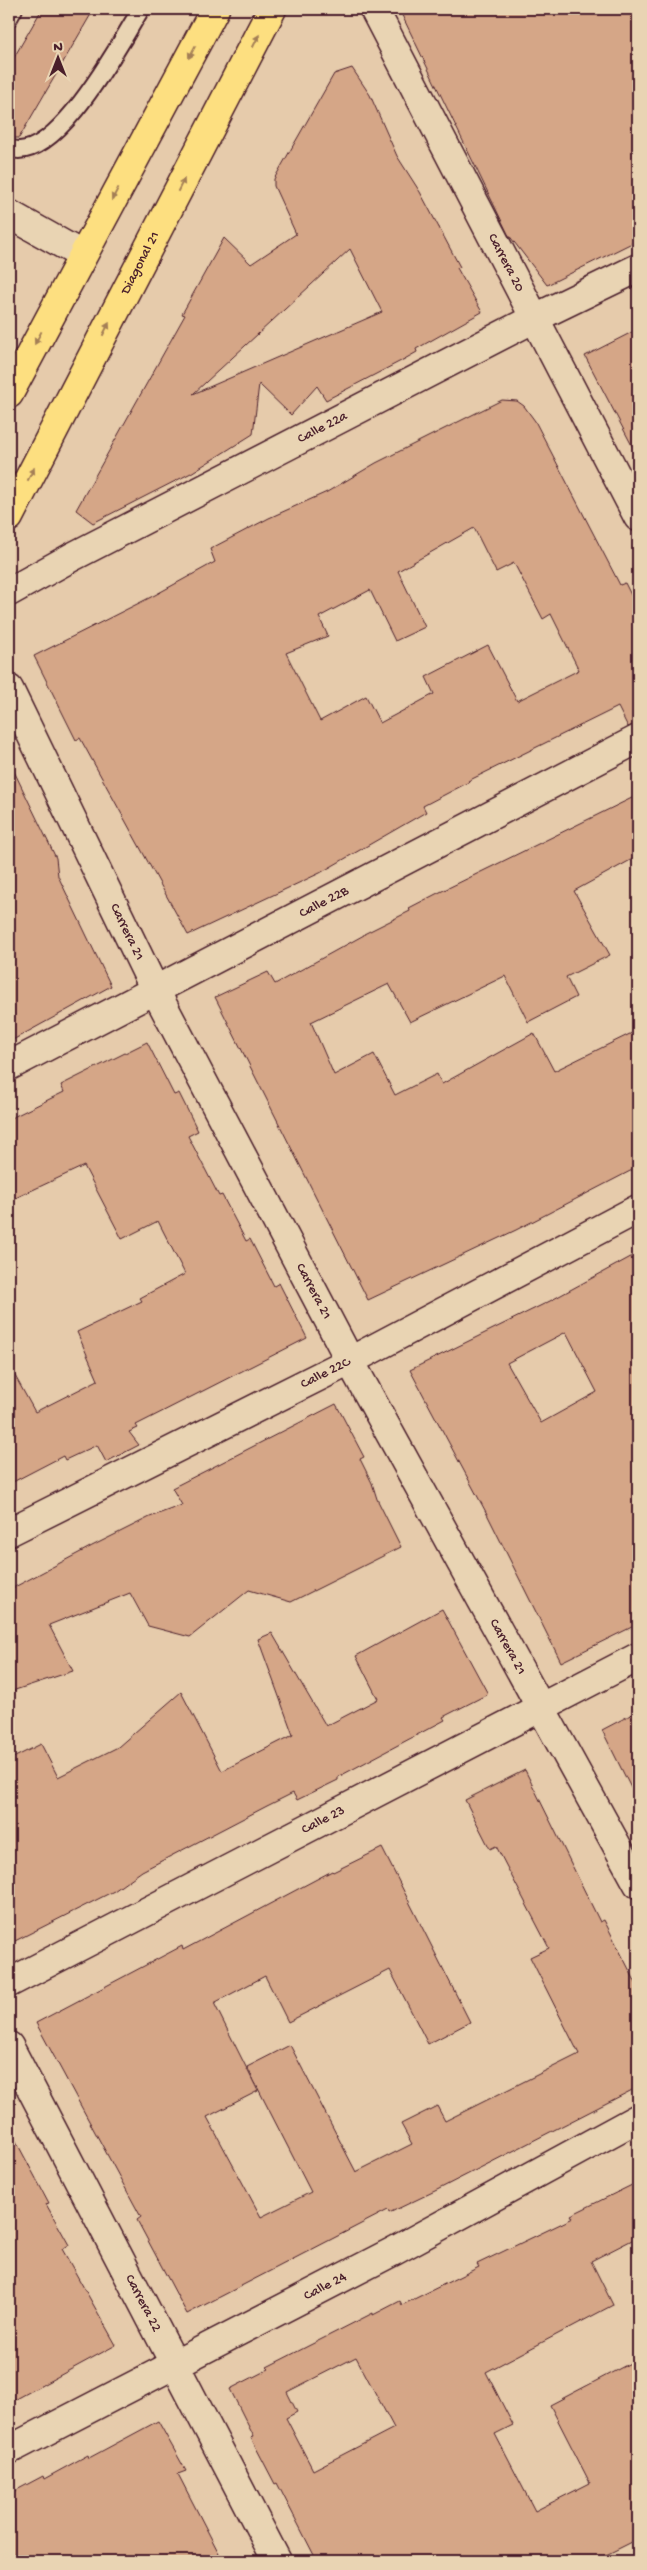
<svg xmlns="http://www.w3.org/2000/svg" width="647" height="2570" font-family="'Gochi Hand',sans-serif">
<rect width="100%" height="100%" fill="#e6cbab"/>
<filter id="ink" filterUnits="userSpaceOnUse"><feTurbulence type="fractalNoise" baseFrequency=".02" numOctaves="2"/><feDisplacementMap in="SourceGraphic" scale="10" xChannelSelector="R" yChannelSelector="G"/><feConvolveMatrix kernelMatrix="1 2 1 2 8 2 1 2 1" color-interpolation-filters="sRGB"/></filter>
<g filter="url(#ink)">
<g fill="#d5a687" stroke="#4a1f2b" fill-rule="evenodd">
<path d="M 42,9 L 94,9 L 19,138 L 9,138 L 9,66 Z"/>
<path d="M 399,9 L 638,9 L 638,240 L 547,285 L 508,234 Z"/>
<path d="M 352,68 L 370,95 L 397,156 L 420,192 L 460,267 L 457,268 L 482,312 L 416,349 L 417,352 L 401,361 L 326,400 L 317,386 L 291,415 L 259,384 L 253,434 L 191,473 L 93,523 L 76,510 L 185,315 L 182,314 L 224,238 L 251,264 L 296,234 L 274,186 L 274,179 L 334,74 ZM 350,249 L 382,312 L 193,394 Z"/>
<path d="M 638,329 L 638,457 L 585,356 Z"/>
<path d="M 502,400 L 517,401 L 524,406 L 535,421 L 620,585 L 625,583 L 638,609 L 638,723 L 628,727 L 618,707 L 468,781 L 469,782 L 423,806 L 426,812 L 320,873 L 188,935 L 80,738 L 76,740 L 34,656 L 155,595 L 215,562 L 210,549 L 269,518 L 327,492 L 376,463 ZM 474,528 L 496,572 L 514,563 L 543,619 L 551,614 L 579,670 L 517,701 L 488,645 L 426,677 L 434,694 L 380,723 L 366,696 L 320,721 L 286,653 L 328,636 L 319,617 L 370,590 L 395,641 L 425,627 L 398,571 Z"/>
<path d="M 9,761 L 56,858 L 58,876 L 111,986 L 9,1042 Z"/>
<path d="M 638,795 L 638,856 L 574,891 L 610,955 L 566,977 L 576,997 L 528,1022 L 505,976 L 410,1022 L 389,984 L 311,1022 L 334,1075 L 374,1054 L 395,1095 L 437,1074 L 442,1084 L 534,1033 L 554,1071 L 638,1030 L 638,1167 L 516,1230 L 368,1300 L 215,997 L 268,972 L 275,984 L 364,935 L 364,934 L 410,911 L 409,908 L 436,894 Z"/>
<path d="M 147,1042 L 174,1095 L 179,1093 L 198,1131 L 188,1136 L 219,1196 L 222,1195 L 246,1241 L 250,1239 L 274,1286 L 279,1283 L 307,1338 L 136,1425 L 138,1428 L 129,1432 L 139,1445 L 106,1462 L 97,1445 L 65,1460 L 63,1456 L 9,1484 L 9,1365 L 35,1412 L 98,1380 L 77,1332 L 142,1301 L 140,1298 L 185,1274 L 158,1221 L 122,1239 L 84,1166 L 9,1201 L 9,1119 L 64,1092 L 61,1085 Z"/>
<path d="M 638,1253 L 638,1624 L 561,1662 L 487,1514 L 410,1370 L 550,1301 ZM 566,1332 L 597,1392 L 541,1423 L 507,1363 Z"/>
<path d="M 336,1404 L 364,1457 L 360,1459 L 372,1483 L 377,1499 L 401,1547 L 291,1602 L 249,1590 L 190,1637 L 148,1626 L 130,1593 L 49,1625 L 73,1671 L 9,1692 L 9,1590 L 92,1546 L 150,1517 L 182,1505 L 172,1488 Z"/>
<path d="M 442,1609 L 488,1694 L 443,1717 L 445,1720 L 338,1777 L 338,1780 L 297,1800 L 293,1793 L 267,1806 L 142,1871 L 114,1891 L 9,1944 L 9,1760 L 41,1744 L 58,1777 L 118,1747 L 181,1692 L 222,1771 L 293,1735 L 258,1639 L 272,1633 L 326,1726 L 378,1699 L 356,1656 Z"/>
<path d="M 638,1711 L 638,1802 L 602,1730 Z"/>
<path d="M 525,1770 L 600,1922 L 604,1920 L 638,1987 L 638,2087 L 437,2190 L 389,2213 L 388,2210 L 187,2314 L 137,2220 L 141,2217 L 36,2023 L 182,1946 L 183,1950 L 332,1871 L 333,1872 L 382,1848 L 470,2022 L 428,2044 L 390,1970 L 288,2022 L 265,1976 L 214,2003 L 258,2091 L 207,2117 L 261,2217 L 311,2192 L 247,2067 L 290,2045 L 356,2172 L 412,2144 L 401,2124 L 437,2106 L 445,2121 L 579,2054 L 530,1957 L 549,1948 L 496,1846 L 490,1849 L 465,1800 Z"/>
<path d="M 9,2128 L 49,2203 L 46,2204 L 69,2245 L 62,2249 L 116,2345 L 9,2403 Z"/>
<path d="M 638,2182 L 638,2237 L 591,2261 L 613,2305 L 486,2372 L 513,2425 L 495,2434 L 535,2511 L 590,2483 L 550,2405 L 638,2359 L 638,2539 L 594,2561 L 317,2561 L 277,2483 L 275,2484 L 251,2438 L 254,2437 L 230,2389 L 269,2369 L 267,2367 L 373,2313 L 373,2315 L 400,2301 L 402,2305 L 479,2267 L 477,2264 L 573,2218 L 571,2215 ZM 356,2357 L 394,2428 L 313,2470 L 286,2418 L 297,2412 L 287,2392 Z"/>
<path d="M 158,2421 L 186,2471 L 178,2474 L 223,2561 L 9,2561 L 9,2494 L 43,2476 L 44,2479 L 88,2455 L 89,2458 Z"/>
</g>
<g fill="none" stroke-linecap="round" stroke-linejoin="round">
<g stroke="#4a1f2b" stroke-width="20">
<g id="lane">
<path d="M 9,18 L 14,9"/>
<path d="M 9,148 C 55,167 121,41 141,9"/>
</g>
</g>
<g stroke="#4a1f2b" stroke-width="31">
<g id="street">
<path id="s1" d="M 374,9 L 638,517"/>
<path d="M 9,214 L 82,255"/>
<path id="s2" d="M 9,592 L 72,557 L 535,318 L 638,268"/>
<path id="s3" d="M 9,689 L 155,990 L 350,1361 L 638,1884"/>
<path id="s4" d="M 9,1066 L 638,739"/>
<path id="s5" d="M 9,1532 L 350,1361 L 638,1209"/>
<path id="s6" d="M 9,1983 L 638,1657"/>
<path id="s7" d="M 9,2046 L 277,2561"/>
<path id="s8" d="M 9,2450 L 394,2251 L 638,2118"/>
</g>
</g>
<g stroke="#4a1f2b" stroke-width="31">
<g id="highway">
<path d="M 9,394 L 215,9"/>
<path id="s9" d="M 9,517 L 272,9"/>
</g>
</g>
<use href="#lane" stroke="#e9d4b3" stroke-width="16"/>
<use href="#street" stroke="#e9d4b3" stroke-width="28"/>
<use href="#highway" stroke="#fddf80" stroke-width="28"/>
</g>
<defs><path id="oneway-solid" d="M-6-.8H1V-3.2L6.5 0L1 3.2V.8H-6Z" transform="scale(1.25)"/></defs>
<g fill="#a47f56">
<use href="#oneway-solid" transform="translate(256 41) rotate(-63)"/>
<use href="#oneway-solid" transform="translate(192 52) rotate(118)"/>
<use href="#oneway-solid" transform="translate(181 185) rotate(-63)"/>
<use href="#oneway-solid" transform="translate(115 194) rotate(118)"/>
<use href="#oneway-solid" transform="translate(106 329) rotate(-63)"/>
<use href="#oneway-solid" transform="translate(38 338) rotate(118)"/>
<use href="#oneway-solid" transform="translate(31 474) rotate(-63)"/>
</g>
</g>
<g text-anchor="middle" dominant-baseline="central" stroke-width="4" stroke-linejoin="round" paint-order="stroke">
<g font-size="14" fill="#4a1f2b" stroke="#e9d4b3">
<text stroke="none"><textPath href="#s9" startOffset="286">Diagonal 21</textPath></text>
<text stroke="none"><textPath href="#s1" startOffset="286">Carrera 20</textPath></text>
<text stroke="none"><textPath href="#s2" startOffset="354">Calle 22a</textPath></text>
<text stroke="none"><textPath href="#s4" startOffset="355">Calle 22B</textPath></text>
<text stroke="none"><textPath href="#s3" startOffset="270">Carrera 21</textPath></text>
<text stroke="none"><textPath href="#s3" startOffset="675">Carrera 21</textPath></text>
<text stroke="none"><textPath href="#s5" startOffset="354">Calle 22C</textPath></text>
<text stroke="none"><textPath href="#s3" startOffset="1080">Carrera 21</textPath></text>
<text stroke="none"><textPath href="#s6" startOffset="354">Calle 23</textPath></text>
<text stroke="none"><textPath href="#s8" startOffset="356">Calle 24</textPath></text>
<text stroke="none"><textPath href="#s7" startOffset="290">Carrera 22</textPath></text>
</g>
</g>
<rect width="647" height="2570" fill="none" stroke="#e9d4b3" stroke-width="30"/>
<rect x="15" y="15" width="617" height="2540" fill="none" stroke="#4a1f2b" stroke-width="2" filter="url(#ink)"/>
<g transform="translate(58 58)" stroke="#e9d4b3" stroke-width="4" paint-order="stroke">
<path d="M0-4L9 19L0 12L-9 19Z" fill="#4a1f2b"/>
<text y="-8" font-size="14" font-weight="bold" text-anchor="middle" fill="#4a1f2b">N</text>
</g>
</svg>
